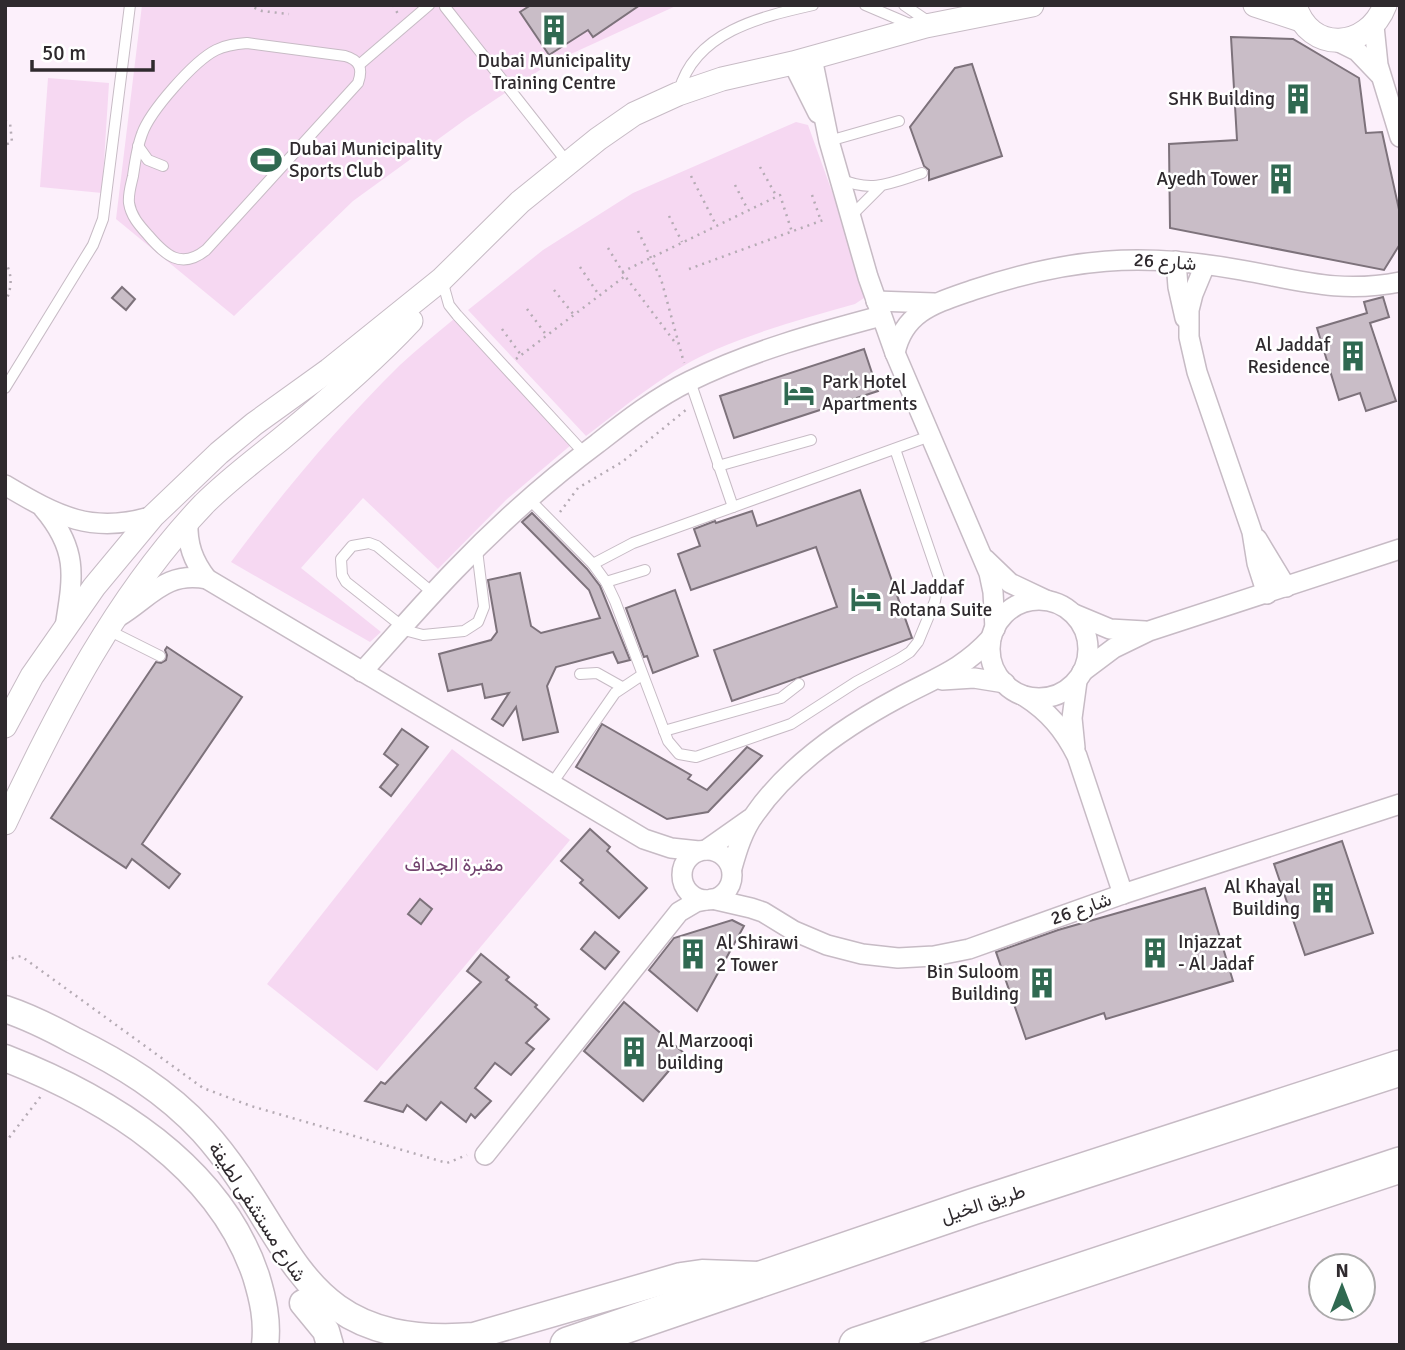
<svg xmlns="http://www.w3.org/2000/svg" width="1405" height="1350" font-family="Signika,Vazirmatn,sans-serif">
<rect width="100%" height="100%" fill="#fcf0fb"/>
<g fill="#f6d8f2">
<path d="M 142,5 L 678,5 L 549,64 L 466,119 L 353,201 L 234,316 L 116,219 Z"/>
<path d="M 48,78 L 109,83 L 102,193 L 40,187 Z"/>
<path d="M 796,122 L 808,125 L 866,286 L 864,298 L 855,304 C 809,317 761,330 717,349 C 669,369 627,405 586,436 L 468,310 L 543,250 L 633,193 Z"/>
<path d="M 454,319 L 571,445 L 506,500 L 438,569 L 363,498 L 301,568 L 381,632 L 370,642 L 231,562 C 282,493 339,425 400,365 C 417,349 436,334 454,319 Z"/>
<path d="M 452,749 L 570,840 L 377,1071 L 267,984 Z"/>
</g>
<g fill="#c9bdc7" stroke="#7d727b" stroke-width="2">
<path d="M 531,5 L 640,5 L 593,37 L 588,30 L 549,55 L 520,12 Z"/>
<path d="M 1231,37 L 1293,39 L 1359,78 L 1366,133 L 1382,132 L 1400,214 L 1400,244 L 1384,270 L 1170,228 L 1169,144 L 1237,140 Z"/>
<path d="M 972,64 L 1002,156 L 929,180 L 929,170 L 924,166 L 910,127 L 955,68 Z"/>
<path d="M 122,287 L 135,299 L 126,310 L 112,298 Z"/>
<path d="M 1383,297 L 1389,317 L 1370,323 L 1396,401 L 1366,411 L 1360,393 L 1339,400 L 1317,328 L 1367,313 L 1364,302 Z"/>
<path d="M 864,349 L 878,391 L 734,438 L 720,396 Z"/>
<path d="M 860,490 L 912,638 L 732,701 L 714,650 L 837,607 L 816,547 L 691,590 L 678,554 L 700,546 L 694,529 L 715,521 L 716,523 L 752,511 L 757,526 Z"/>
<path d="M 532,513 L 587,569 L 600,586 L 630,660 L 618,663 L 613,652 L 556,667 L 547,686 L 558,732 L 523,740 L 516,707 L 503,726 L 492,719 L 509,693 L 485,698 L 482,684 L 448,691 L 439,654 L 491,640 L 497,632 L 488,580 L 520,573 L 531,626 L 541,633 L 600,618 L 589,590 L 522,522 Z"/>
<path d="M 675,590 L 698,656 L 653,673 L 647,656 L 644,657 L 626,608 Z"/>
<path d="M 167,647 L 242,697 L 142,844 L 180,874 L 169,888 L 132,859 L 126,868 L 51,818 L 156,662 L 161,663 L 166,660 L 167,655 L 165,650 Z"/>
<path d="M 602,724 L 691,775 L 688,779 L 707,790 L 747,747 L 762,756 L 708,812 L 667,819 L 576,767 Z"/>
<path d="M 402,729 L 428,747 L 391,796 L 380,787 L 398,765 L 384,754 Z"/>
<path d="M 590,829 L 610,847 L 607,851 L 647,888 L 619,918 L 580,883 L 583,880 L 561,861 Z"/>
<path d="M 1342,841 L 1373,933 L 1305,955 L 1274,864 Z"/>
<path d="M 1205,888 L 1233,981 L 1106,1019 L 1104,1013 L 1026,1039 L 996,952 L 1058,930 Z"/>
<path d="M 420,899 L 432,909 L 421,924 L 408,914 Z"/>
<path d="M 732,920 L 744,926 L 697,1011 L 649,970 L 674,938 Z"/>
<path d="M 595,932 L 619,952 L 605,969 L 581,949 Z"/>
<path d="M 481,954 L 509,977 L 506,980 L 537,1005 L 535,1007 L 549,1019 L 526,1043 L 534,1049 L 511,1075 L 495,1063 L 475,1088 L 491,1101 L 475,1118 L 471,1114 L 466,1122 L 441,1102 L 426,1120 L 407,1105 L 403,1112 L 365,1101 L 381,1082 L 385,1084 L 481,982 L 467,971 Z"/>
<path d="M 624,1002 L 684,1053 L 643,1101 L 584,1051 Z"/>
</g>
<g fill="none" stroke-linecap="round" stroke-linejoin="round">
<g stroke="#c7bbc5" stroke-width="12">
<g id="service">
<path d="M 865,5 L 912,25"/>
<path d="M 904,5 L 929,22"/>
<path d="M 445,7 L 567,162"/>
<path d="M 247,43 L 345,56 C 360,60 363,69 358,83 L 206,250 C 181,270 165,255 148,235 C 139,225 131,216 129,203 C 128,194 131,185 133,176 C 135,162 137,147 142,134 C 150,111 194,61 216,50 C 226,45 236,44 247,43 Z"/>
<path d="M 359,65 L 429,5"/>
<path d="M 679,91 C 695,32 760,17 813,5"/>
<path d="M 829,141 L 899,121"/>
<path d="M 138,146 L 148,160 L 163,166"/>
<path d="M 840,179 C 872,193 891,183 922,173"/>
<path d="M 851,216 L 880,187"/>
<path d="M 442,280 L 449,305 L 457,315 L 584,453"/>
<path d="M 690,381 L 733,507"/>
<path d="M 5,388 L 93,245 L 103,219 L 130,5"/>
<path d="M 718,466 L 811,440"/>
<path d="M 529,499 L 593,564 L 606,582 L 615,601 L 668,741 L 679,754 L 696,757 L 791,724 L 856,682 L 899,659 L 910,652 L 918,642 L 935,601 L 939,578 L 895,449"/>
<path d="M 593,564 L 633,543 L 930,436"/>
<path d="M 606,582 L 645,570"/>
<path d="M 433,593 L 377,546 L 369,543 L 352,546 L 341,559 L 342,575 L 346,582 L 408,631 L 423,635 L 464,631 L 478,622 L 484,607 L 477,550"/>
<path d="M 108,630 L 160,656"/>
<path d="M 580,674 L 597,673 L 622,687"/>
<path d="M 664,731 L 781,698 L 799,684"/>
<path d="M 551,785 L 615,693 L 642,675"/>
</g>
</g>
<g stroke="#c7bbc5" stroke-width="22">
<g id="minor">
<path d="M 1374,26 L 1378,65 L 1400,137"/>
<path d="M 1335,40 L 1357,51 L 1379,74"/>
<path d="M 812,58 L 829,141 L 868,277 L 895,353 L 989,573 L 993,592 L 995,629"/>
<path d="M 793,63 L 818,113"/>
<path d="M 1176,261 L 1178,287 L 1185,318"/>
<path d="M 1205,265 L 1193,294 L 1189,310 L 1189,337 L 1197,372 L 1252,532 L 1257,563 L 1267,594"/>
<path d="M 876,301 L 934,303"/>
<path d="M 895,353 C 904,311 936,303 973,290 C 1069,258 1141,252 1241,270 C 1299,280 1339,294 1400,282"/>
<path d="M 5,485 C 57,516 92,535 153,516"/>
<path d="M 43,508 C 79,550 73,577 65,627"/>
<path d="M 188,522 C 187,544 193,561 207,579"/>
<path d="M 1257,539 L 1286,587"/>
<path d="M 985,559 L 1010,583 L 1046,600"/>
<circle cx="1039" cy="649" r="49"/>
<path d="M 1074,614 L 1110,629 L 1145,631"/>
<path d="M 118,617 C 151,597 165,571 207,579 L 644,839 L 671,848 L 699,851"/>
<path d="M 362,672 C 393,638 423,603 455,570 C 499,524 547,481 598,443 C 627,420 657,397 690,381 C 751,351 817,333 881,316"/>
<path d="M 1082,672 L 1114,648 L 1149,631 L 1400,549"/>
<path d="M 942,680 L 974,678 L 1005,683"/>
<path d="M 1024,696 C 1049,712 1064,730 1077,756 L 1123,894"/>
<path d="M 1075,748 L 1072,718 L 1077,681"/>
<path d="M 706,850 L 750,819"/>
<circle cx="707" cy="875" r="25"/>
<path d="M 732,868 C 737,850 743,830 755,814 C 790,764 844,727 898,698 C 935,678 962,670 991,638"/>
<path d="M 712,899 L 751,908 L 763,912 L 794,931 L 827,945 L 862,954 L 898,958 L 934,956 L 969,949 L 1123,894 L 1400,804"/>
<path d="M 485,1155 L 679,912 L 696,902 L 706,900"/>
</g>
</g>
<g stroke="#c7bbc5" stroke-width="25">
<g id="tertiary">
<path d="M 1255,5 L 1301,20"/>
<path d="M 1295,5 C 1309,54 1368,50 1385,5"/>
<path d="M 5,726 L 32,676 L 94,587 L 153,516 L 219,453 L 254,424 L 329,370 L 442,279 L 520,202 L 598,139 L 634,114 L 678,94 L 722,79 L 793,63 L 926,26 L 1032,5"/>
<path d="M 5,823 C 58,710 117,595 204,504 C 228,480 255,460 281,439 C 326,402 372,363 411,321"/>
</g>
</g>
<g stroke="#c7bbc5" stroke-width="29">
<g id="secondary">
<path d="M 5,1009 C 29,1017 51,1028 73,1040 C 122,1064 166,1091 203,1131 C 296,1234 292,1350 474,1336 L 681,1276 L 702,1273 L 759,1275"/>
<path d="M 5,1058 C 108,1098 219,1166 256,1276 C 263,1299 268,1321 265,1345"/>
<path d="M 303,1303 L 326,1331 L 330,1345"/>
</g>
</g>
<g stroke="#c7bbc5" stroke-width="38">
<g id="motorway">
<path d="M 568,1345 L 972,1207 L 1400,1068"/>
<path d="M 857,1345 L 1400,1165"/>
</g>
</g>
<g stroke="#b5abb4" stroke-width="2.5" stroke-dasharray="2 5" stroke-linecap="butt">
<path d="M 248,5 L 262,11 L 289,14"/>
<path d="M 393,5 L 398,14"/>
<path d="M 5,121 L 10,123 L 12,142 L 5,145"/>
<path d="M 760,167 L 777,197"/>
<path d="M 691,176 L 716,225"/>
<path d="M 735,185 L 748,210"/>
<path d="M 812,195 L 821,221"/>
<path d="M 669,216 L 682,242"/>
<path d="M 638,231 L 661,279 L 684,363"/>
<path d="M 608,248 L 625,276 L 677,345"/>
<path d="M 5,261 C 13,276 12,288 5,303"/>
<path d="M 580,267 L 599,295"/>
<path d="M 689,269 L 826,219"/>
<path d="M 622,272 L 780,195 L 792,232"/>
<path d="M 554,290 L 574,315"/>
<path d="M 527,309 L 547,336"/>
<path d="M 502,329 L 521,355"/>
<path d="M 516,359 L 625,276"/>
<path d="M 560,512 L 578,488 L 622,462 L 687,409"/>
<path d="M 5,960 L 21,956 L 203,1088 L 251,1106 L 447,1163 L 467,1155"/>
<path d="M 5,1143 L 41,1096"/>
</g>
<use href="#service" stroke="#fff" stroke-width="10"/>
<use href="#minor" stroke="#fff" stroke-width="19"/>
<use href="#tertiary" stroke="#fff" stroke-width="23"/>
<use href="#secondary" stroke="#fff" stroke-width="26"/>
<use href="#motorway" stroke="#fff" stroke-width="35"/>
</g>
<defs>
<g id="building-bare" transform="scale(2.415)"><path d="M-4-6H4V6H1V3H-1V6H-4ZM-2.5-4.3h1.7v1.8h-1.7ZM.8-4.3h1.7v1.8H.8ZM-2.5-1h1.7V.8h-1.7ZM.8-1h1.7V.8H.8Z" fill="#306951" stroke="#fff" stroke-width="2.5" paint-order="stroke"/></g>
<g id="stadium-bare" transform="scale(2.415)"><path d="M0-5a6.5 5 0 1 0 0 10a6.5 5 0 1 0 0-10ZM-3.5-1.8h7v3.6h-7Z" fill="#306951" stroke="#fff" stroke-width="2.5" paint-order="stroke"/></g>
<g id="hotel-bare" transform="scale(2.415)"><path d="M-6-4.5h1.5V1H6V5H4.5V3h-9V5H-6ZM-4 0a1.8 1.8 0 1 1 3.6 0ZM.5 0V-2.5h3Q6-2.5 6 0Z" fill="#306951" stroke="#fff" stroke-width="2.5" paint-order="stroke"/></g>
</defs>
<g fill-rule="evenodd">
<use href="#building-bare" x="554" y="30"/>
<use href="#building-bare" x="1298" y="99"/>
<use href="#stadium-bare" x="266" y="160"/>
<use href="#building-bare" x="1281" y="179"/>
<use href="#building-bare" x="1353" y="356"/>
<use href="#hotel-bare" x="799" y="393"/>
<use href="#hotel-bare" x="866" y="599"/>
<use href="#building-bare" x="1323" y="898"/>
<use href="#building-bare" x="1155" y="953"/>
<use href="#building-bare" x="693" y="954"/>
<use href="#building-bare" x="1042" y="983"/>
<use href="#building-bare" x="634" y="1052"/>
</g>
<g text-anchor="middle" dominant-baseline="central" stroke-width="5" stroke-linejoin="round" paint-order="stroke">
<g font-size="19" fill="#2f2a2e" stroke="#fff" text-anchor="start">
<text x="554" y="61" text-anchor="middle">Dubai Municipality<tspan x="554" dy="22">Training Centre</tspan></text>
<text x="1275" y="99" text-anchor="end">SHK Building</text>
<text x="289" y="149">Dubai Municipality<tspan x="289" dy="22">Sports Club</tspan></text>
<text x="1258" y="179" text-anchor="end">Ayedh Tower</text>
<text x="1330" y="345" text-anchor="end">Al Jaddaf<tspan x="1330" dy="22">Residence</tspan></text>
<text x="822" y="382">Park Hotel<tspan x="822" dy="22">Apartments</tspan></text>
<text x="889" y="588">Al Jaddaf<tspan x="889" dy="22">Rotana Suite</tspan></text>
<text x="1300" y="887" text-anchor="end">Al Khayal<tspan x="1300" dy="22">Building</tspan></text>
<text x="1178" y="942">Injazzat<tspan x="1178" dy="22">- Al Jadaf</tspan></text>
<text x="716" y="943">Al Shirawi<tspan x="716" dy="22">2 Tower</tspan></text>
<text x="1019" y="972" text-anchor="end">Bin Suloom<tspan x="1019" dy="22">Building</tspan></text>
<text x="657" y="1041">Al Marzooqi<tspan x="657" dy="22">building</tspan></text>
</g>
<g font-size="19" fill="#2f2a2e" stroke="#fff">
<text transform="translate(1165 262) rotate(4)">شارع 26</text>
<text transform="translate(1081 909) rotate(-19)">شارع 26</text>
<text transform="translate(983 1204) rotate(-18)">طريق الخيل</text>
<text transform="translate(257 1212) rotate(57)">شارع مستشفى لطيفة</text>
</g>
<g font-size="19" fill="#72426e" stroke="#fff">
<text x="454" y="865">مقبرة الجداف</text>
</g>
</g>
<rect width="1405" height="1350" fill="none" stroke="#2f2a2e" stroke-width="14"/>
<g transform="translate(1342 1287)"><circle r="33" fill="#ffffff" stroke="#acaaab" stroke-width="2"/>
<path d="M0-5L12 26L0 18L-12 26Z" fill="#306951"/>
<text y="-10" font-size="19" font-weight="bold" text-anchor="middle" fill="#2f2a2e">N</text>
</g>
<path d="M32 60v10h121v-10" fill="none" stroke="#2f2a2e" stroke-width="3.5"/>
<text x="42" y="60" font-size="21" fill="#2f2a2e" stroke="#ffffff" stroke-width="5" paint-order="stroke">50 m</text>
</svg>
